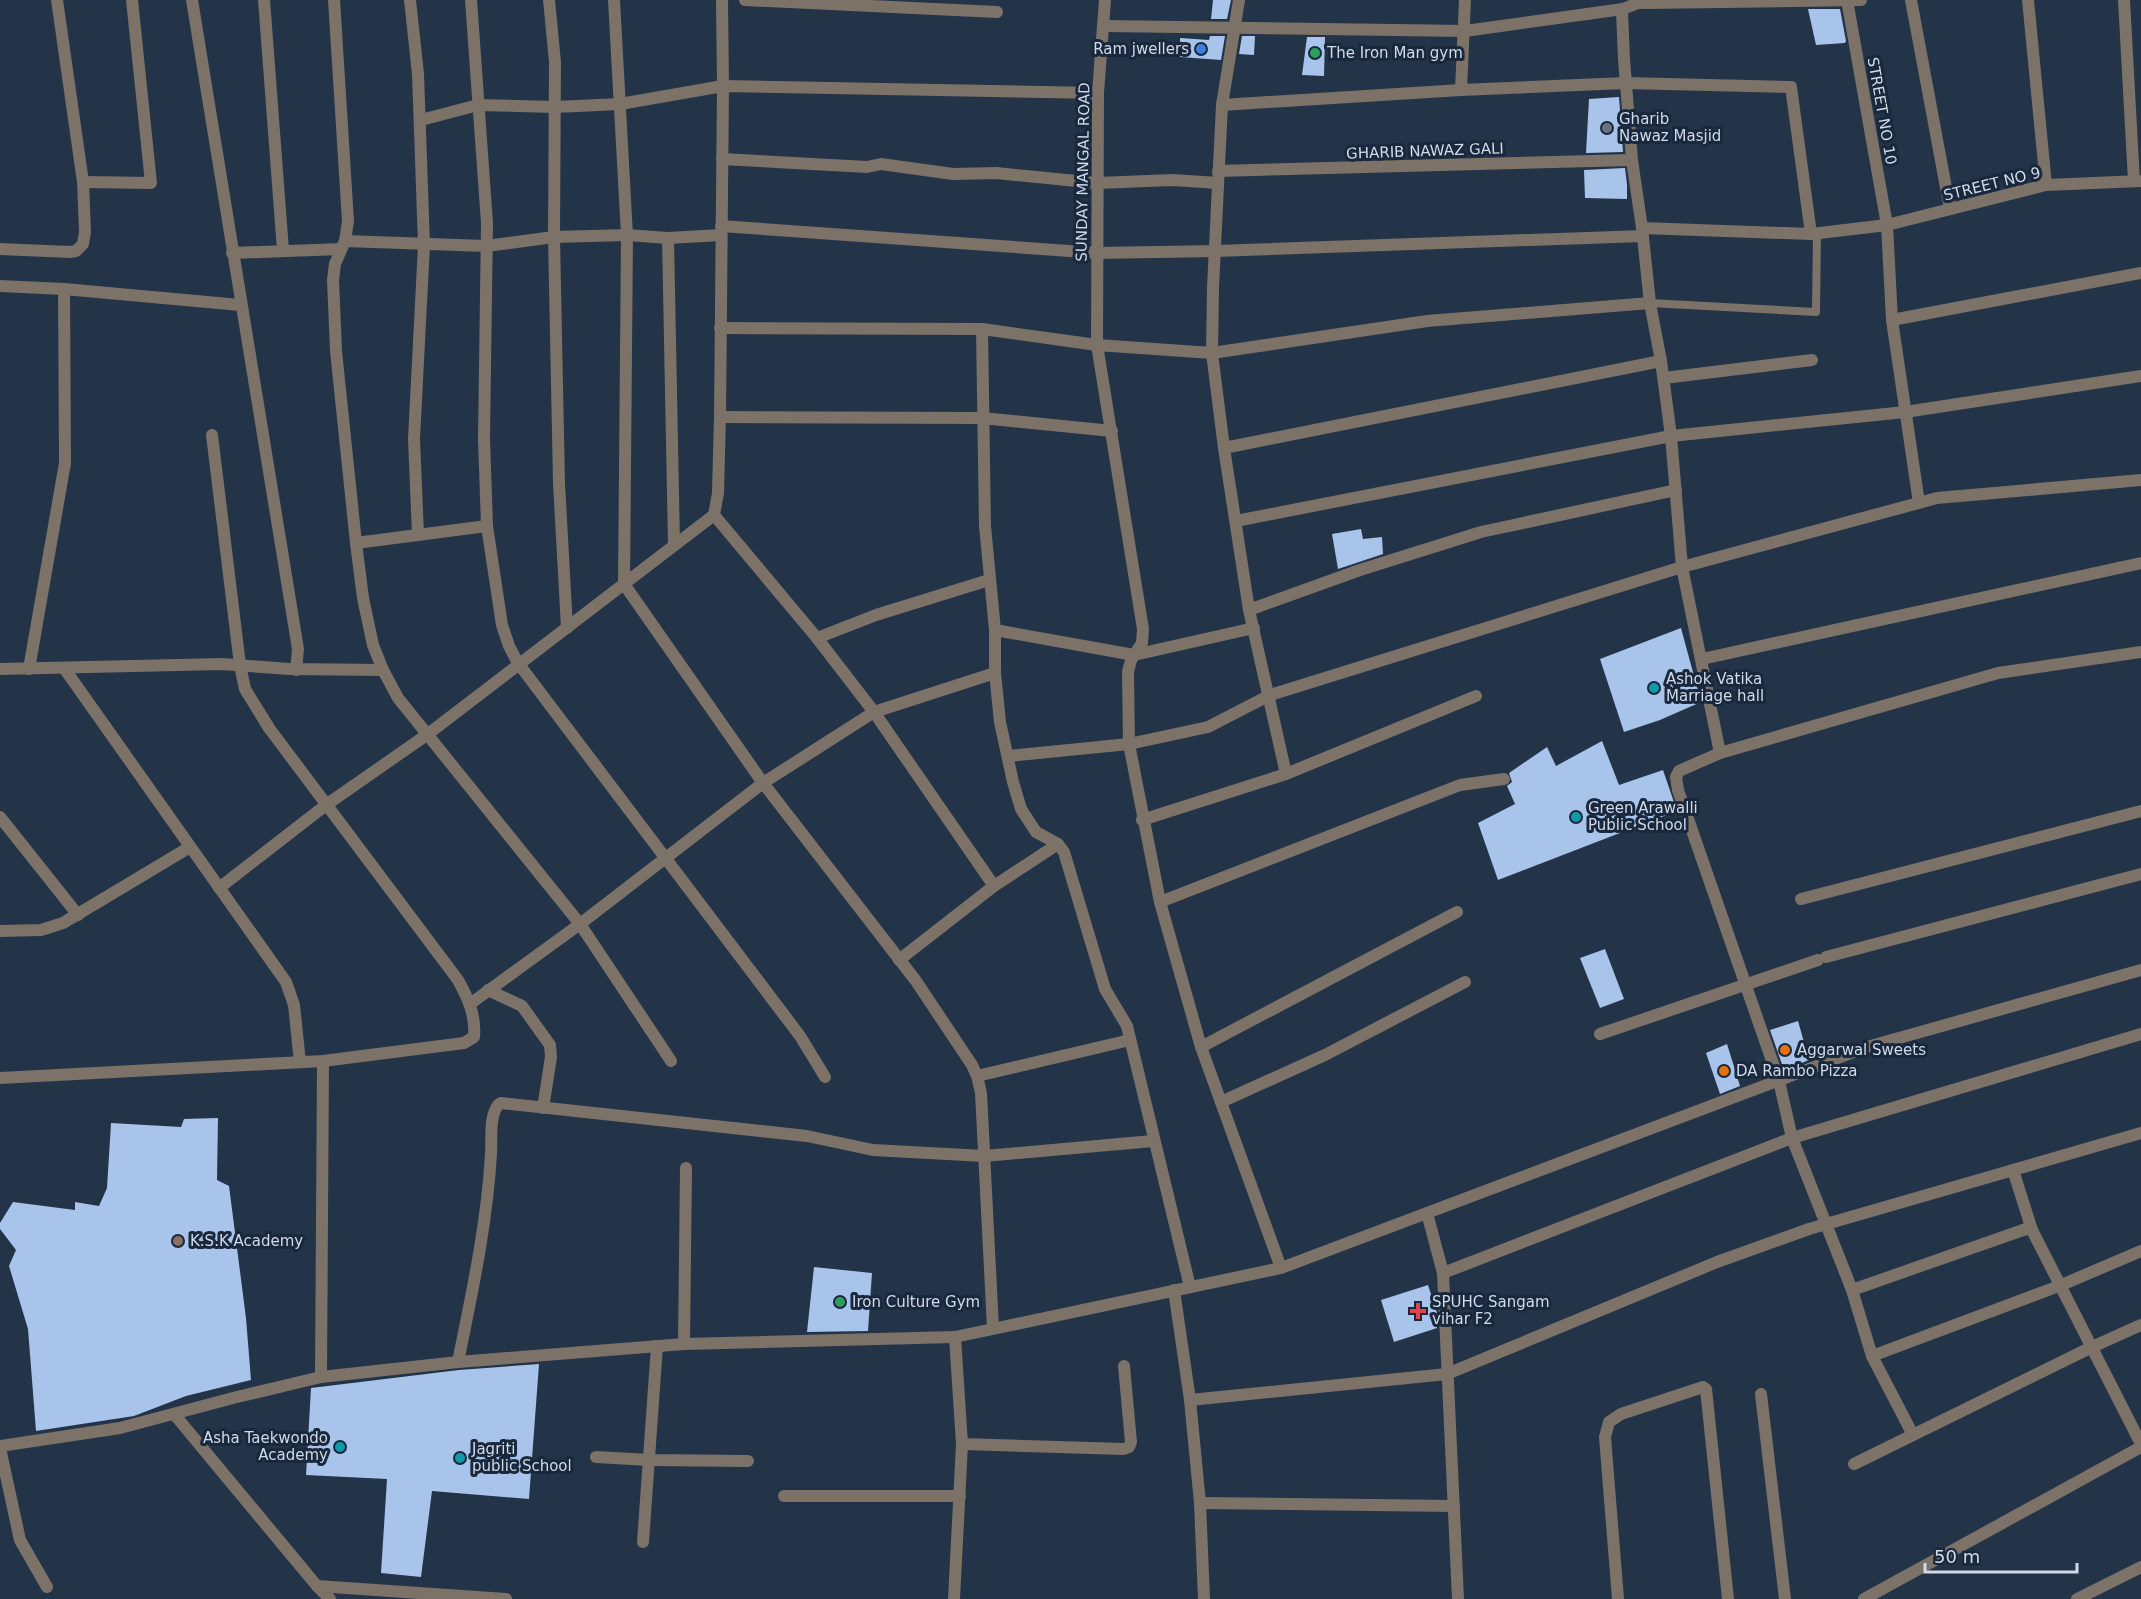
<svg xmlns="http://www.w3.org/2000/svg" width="2141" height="1599" font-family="'DejaVu Sans',sans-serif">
<rect width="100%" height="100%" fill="#233348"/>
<g fill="#a8c4eb">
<path d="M 1213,0 L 1231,0 L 1227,19 L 1211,19 Z"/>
<path d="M 1808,9 L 1840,9 L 1846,41 L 1845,43 L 1816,45 Z"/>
<path d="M 1210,36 L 1225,36 L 1221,60 L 1180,57 L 1180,38 L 1209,40 Z"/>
<path d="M 1242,36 L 1255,36 L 1254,55 L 1239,54 Z"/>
<path d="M 1307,37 L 1325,37 L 1324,76 L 1302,75 Z"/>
<path d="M 1619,97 L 1623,152 L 1586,153 L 1589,99 Z"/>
<path d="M 1625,168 L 1627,185 L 1627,199 L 1585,198 L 1584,170 Z"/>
<path d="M 1361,529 L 1363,539 L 1382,537 L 1383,554 L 1338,569 L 1332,534 Z"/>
<path d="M 1681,628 L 1701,702 L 1660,720 L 1624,732 L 1600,659 Z"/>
<path d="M 1602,741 L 1619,785 L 1663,770 L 1677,811 L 1498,880 L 1478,823 L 1515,804 L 1507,786 L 1512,782 L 1509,773 L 1547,747 L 1556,766 Z"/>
<path d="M 1605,949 L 1624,999 L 1600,1008 L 1580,958 Z"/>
<path d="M 1798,1021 L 1809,1060 L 1784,1070 L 1770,1030 Z"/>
<path d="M 1727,1044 L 1740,1086 L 1720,1094 L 1706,1053 Z"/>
<path d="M 218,1118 L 217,1180 L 229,1186 L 246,1318 L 251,1380 L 186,1396 L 134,1416 L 36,1431 L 28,1329 L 9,1266 L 16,1250 L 0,1229 L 0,1223 L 13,1202 L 75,1210 L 75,1202 L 99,1206 L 107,1188 L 111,1123 L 181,1127 L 184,1119 Z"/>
<path d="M 814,1267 L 872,1273 L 868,1331 L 807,1332 Z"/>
<path d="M 1428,1285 L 1437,1313 L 1437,1328 L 1394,1342 L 1381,1300 Z"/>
<path d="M 539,1364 L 529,1499 L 432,1491 L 421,1577 L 381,1573 L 387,1479 L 306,1475 L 311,1388 L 459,1370 Z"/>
</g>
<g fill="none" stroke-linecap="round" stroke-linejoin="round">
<path stroke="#7c7268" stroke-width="8" d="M 1650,303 L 1816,312 L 1817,233"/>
<g stroke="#7c7268" stroke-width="12">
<path d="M 192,0 L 298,649 L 296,670"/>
<path d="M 264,0 L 283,250"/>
<path d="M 334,0 L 348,221 L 345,241 L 335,264 L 333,280 L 336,351 L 356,543 L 363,598 L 373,645 L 383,670 L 398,698 L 580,924 L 671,1061"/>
<path d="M 410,0 L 418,74 L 424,245 L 414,439 L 418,535"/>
<path d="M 471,0 L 487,223 L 484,439 L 487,526 L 502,625 L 509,646 L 518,663 L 800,1036 L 825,1077"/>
<path d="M 549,0 L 555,62 L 554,237 L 559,483 L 567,628"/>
<path d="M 614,0 L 627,235 L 624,584 L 763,783 L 916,981 L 972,1065 L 977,1076 L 981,1093 L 993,1328"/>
<path d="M 745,0 L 997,12"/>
<path d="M 1239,0 L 1222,105 L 1213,287 L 1212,353 L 1097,345 L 1143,629 L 1142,643 L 1131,660 L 1128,672 L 1129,744 L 1160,902 L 1201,1047 L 1281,1268"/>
<path d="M 1847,0 L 1887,225 L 1892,320 L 1919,503"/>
<path d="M 1911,0 L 1950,209"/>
<path d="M 2028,0 L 2046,185"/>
<path d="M 2124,0 L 2134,181"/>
<path d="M 1103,26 L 1465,31 L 1623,9"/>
<path d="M 1461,90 L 1465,0"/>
<path d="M 1222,105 L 1461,90 L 1626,83 L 1791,87 L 1811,234"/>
<path d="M 421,120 L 478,105 L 555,107 L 620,104 L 723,86 L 1098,93"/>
<path d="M 722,159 L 867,167 L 881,164 L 953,174 L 996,173 L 1097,183 L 1173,180 L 1218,183"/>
<path d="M 1218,171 L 1632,160"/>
<path d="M 83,182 L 151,183 L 132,0"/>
<path d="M 721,226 L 1097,253 L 1216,251 L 1643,236"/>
<path d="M 1642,228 L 1811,234 L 1887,225 L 2046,185 L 2141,181"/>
<path d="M 668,238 L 674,545"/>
<path d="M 345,241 L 486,246 L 554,237 L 627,235 L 668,238 L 721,235"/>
<path d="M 0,249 L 70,252 L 76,251 L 83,244 L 85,232 L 83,182 L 57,0"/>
<path d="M 232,253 L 341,249"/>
<path d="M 0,286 L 64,289 L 240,305"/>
<path d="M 1892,320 L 2141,273"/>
<path d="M 720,328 L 982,329 L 1097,345 L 1098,93 L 1105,0"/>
<path d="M 982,329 L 985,526 L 995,630 L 995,673 L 1000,722 L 1013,782 L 1021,809 L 1036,832 L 1058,844 L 1064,852 L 1105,989 L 1127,1026 L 1190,1287"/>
<path d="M 1664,378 L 1812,360"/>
<path d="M 720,417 L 982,418 L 1112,431"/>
<path d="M 1224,448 L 1661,361"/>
<path d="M 714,515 L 817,638 L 874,712 L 994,886"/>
<path d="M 1236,521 L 1671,436 L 1905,412 L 2141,376"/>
<path d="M 356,543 L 487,526"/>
<path d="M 1249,610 L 1360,570 L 1481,532 L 1676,490"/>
<path d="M 995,630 L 1134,655 L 1254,628"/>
<path d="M 817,638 L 876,615 L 989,580"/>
<path d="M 1702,659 L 2141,563"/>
<path d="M 64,668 L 286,982 L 294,1005 L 300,1062"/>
<path d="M 0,669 L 222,664 L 289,669 L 383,670"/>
<path d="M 29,669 L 65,463 L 64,289"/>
<path d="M 1720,753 L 1682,567 L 1671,436 L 1661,361 L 1650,303 L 1642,228 L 1632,160 L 1624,59 L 1622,12 L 1623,9 L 1638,3 L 1647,3 L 1861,0"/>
<path d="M 1008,756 L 1129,744 L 1208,727 L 1270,695 L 1682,567 L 1937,498 L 2141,480"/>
<path d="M 1286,774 L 1249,610 L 1224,448 L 1212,353 L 1427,321 L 1650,303"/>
<path d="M 0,817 L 78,915"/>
<path d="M 1142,820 L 1286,774 L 1476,696"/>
<path d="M 219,888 L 326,805 L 428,734 L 714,515 L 718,493 L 720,417 L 723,86 L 722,0"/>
<path d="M 1801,899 L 2141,811"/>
<path d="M 1160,902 L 1460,785 L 1504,779"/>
<path d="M 0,931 L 41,930 L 63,923 L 190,847"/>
<path d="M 1826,957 L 2141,874"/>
<path d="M 899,960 L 994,886 L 1058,844"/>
<path d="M 488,990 L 522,1006 L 550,1045 L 551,1057 L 543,1108"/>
<path d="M 470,1004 L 580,924 L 763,783 L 874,712 L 995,673"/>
<path d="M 1600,1034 L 1818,960"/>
<path d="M 1201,1047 L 1457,912"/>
<path d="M 977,1076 L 1130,1040"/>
<path d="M 0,1078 L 323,1061 L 464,1043 L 474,1037 C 476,1016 468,998 458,980 L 269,728 L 245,689 L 240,665 L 212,435"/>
<path d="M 1221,1102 L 1325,1055 L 1465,982"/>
<path d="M 2013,1170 L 2032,1230"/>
<path d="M 1427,1213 L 1443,1273"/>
<path d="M 1174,1290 L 1190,1400 L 1200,1503 L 1204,1599"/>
<path d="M 1852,1290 L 2026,1229 L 2032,1230 L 2141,1444"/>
<path d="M 684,1344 L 686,1168"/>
<path d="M 1872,1356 L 1852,1290 L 1792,1138 L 1779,1081 L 1678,790 L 1676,777 L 1679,771 L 1720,753 L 1998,673 L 2141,652"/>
<path d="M 458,1362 C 472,1293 487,1224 491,1154 C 492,1139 489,1117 498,1105 L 501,1103 L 807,1136 L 873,1150 L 984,1156 L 1153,1141"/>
<path d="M 321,1377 L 323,1061"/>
<path d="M 1761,1394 L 1785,1599"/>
<path d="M 1190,1400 L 1447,1374 L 1717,1262 L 1809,1229 L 2141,1133"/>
<path d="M 174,1414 L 317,1586 L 330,1599"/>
<path d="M 1913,1435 L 1872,1356 L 2059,1286 L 2141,1251"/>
<path d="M 962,1444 L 1124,1449 L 1129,1447 L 1131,1442 L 1124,1366"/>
<path d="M 0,1448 L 20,1540 L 47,1587"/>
<path d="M 596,1457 L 649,1460 L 748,1461"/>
<path d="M 1854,1464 L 2092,1347 L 2141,1325"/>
<path d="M 784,1496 L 960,1496"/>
<path d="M 1200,1503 L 1454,1506"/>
<path d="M 643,1542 L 657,1346"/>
<path d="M 317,1586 L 506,1599"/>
<path d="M 954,1599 L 962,1444 L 955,1337"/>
<path d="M 1458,1599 L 1443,1273 L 1792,1138 L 2141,1034"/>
<path d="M 1618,1599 L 1605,1437 L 1609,1422 L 1621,1414 L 1703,1387 L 1706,1389 L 1728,1599"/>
<path d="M 1864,1599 L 2141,1447"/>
<path d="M 2077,1599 L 2141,1567"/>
</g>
<path stroke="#7c7268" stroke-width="12" d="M 0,1446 L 120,1428 L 233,1398 L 321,1377 L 458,1362 L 684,1344 L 955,1337 L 1281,1268 L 1867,1047 L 2141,970"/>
</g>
<circle fill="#3f7fe0" stroke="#19283d" stroke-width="2" cx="1201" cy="49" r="6"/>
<g fill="#2e9e5b" stroke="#19283d" stroke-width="2">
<circle cx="1315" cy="53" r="6"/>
<circle cx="840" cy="1302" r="6"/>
</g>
<circle fill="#6b7280" stroke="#19283d" stroke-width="2" cx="1607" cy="128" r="6"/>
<g fill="#0f9aa8" stroke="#19283d" stroke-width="2">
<circle cx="1654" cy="688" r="6"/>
<circle cx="1576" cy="817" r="6"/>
<circle cx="340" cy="1447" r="6"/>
<circle cx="460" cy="1458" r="6"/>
</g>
<g fill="#e8710a" stroke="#19283d" stroke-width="2">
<circle cx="1785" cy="1050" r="6"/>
<circle cx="1724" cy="1071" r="6"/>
</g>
<circle fill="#8d6e63" stroke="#19283d" stroke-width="2" cx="178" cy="1241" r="6"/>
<path fill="#e0444e" stroke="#19283d" stroke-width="2" d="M1415 1302h6v6h6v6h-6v6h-6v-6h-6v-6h6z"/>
<g text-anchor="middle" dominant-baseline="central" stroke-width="6" stroke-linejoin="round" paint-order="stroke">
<g font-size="15" fill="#d0dae8" stroke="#19283d" text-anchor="start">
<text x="1189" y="49" text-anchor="end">Ram jwellers</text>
<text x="1327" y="53">The Iron Man gym</text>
<text x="1619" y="119">Gharib<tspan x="1619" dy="17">Nawaz Masjid</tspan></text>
<text x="1666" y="679">Ashok Vatika<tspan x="1666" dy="17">Marriage hall</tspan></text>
<text x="1588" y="808">Green Arawalli<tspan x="1588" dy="17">Public School</tspan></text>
<text x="1797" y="1050">Aggarwal Sweets</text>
<text x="1736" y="1071">DA Rambo Pizza</text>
<text x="190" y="1241">K.S.K Academy</text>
<text x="852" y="1302">Iron Culture Gym</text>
<text x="1432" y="1302">SPUHC Sangam<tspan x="1432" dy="17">vihar F2</tspan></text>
<text x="328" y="1438" text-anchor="end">Asha Taekwondo<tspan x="328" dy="17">Academy</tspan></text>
<text x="472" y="1449">Jagriti<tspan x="472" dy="17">public School</tspan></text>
</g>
<g font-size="15" fill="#d0dae8" stroke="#19283d">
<text transform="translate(1882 111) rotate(80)">STREET NO 10</text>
<text transform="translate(1425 151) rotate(-2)">GHARIB NAWAZ GALI</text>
<text transform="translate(1083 172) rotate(-89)">SUNDAY MANGAL ROAD</text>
<text transform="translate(1992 184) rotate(-14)">STREET NO 9</text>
</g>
</g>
<path d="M1925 1563v9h152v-9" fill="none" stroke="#d0dae8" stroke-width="3"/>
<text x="1934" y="1563" font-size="18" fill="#d0dae8" stroke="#19283d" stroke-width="4.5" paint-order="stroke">50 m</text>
</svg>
